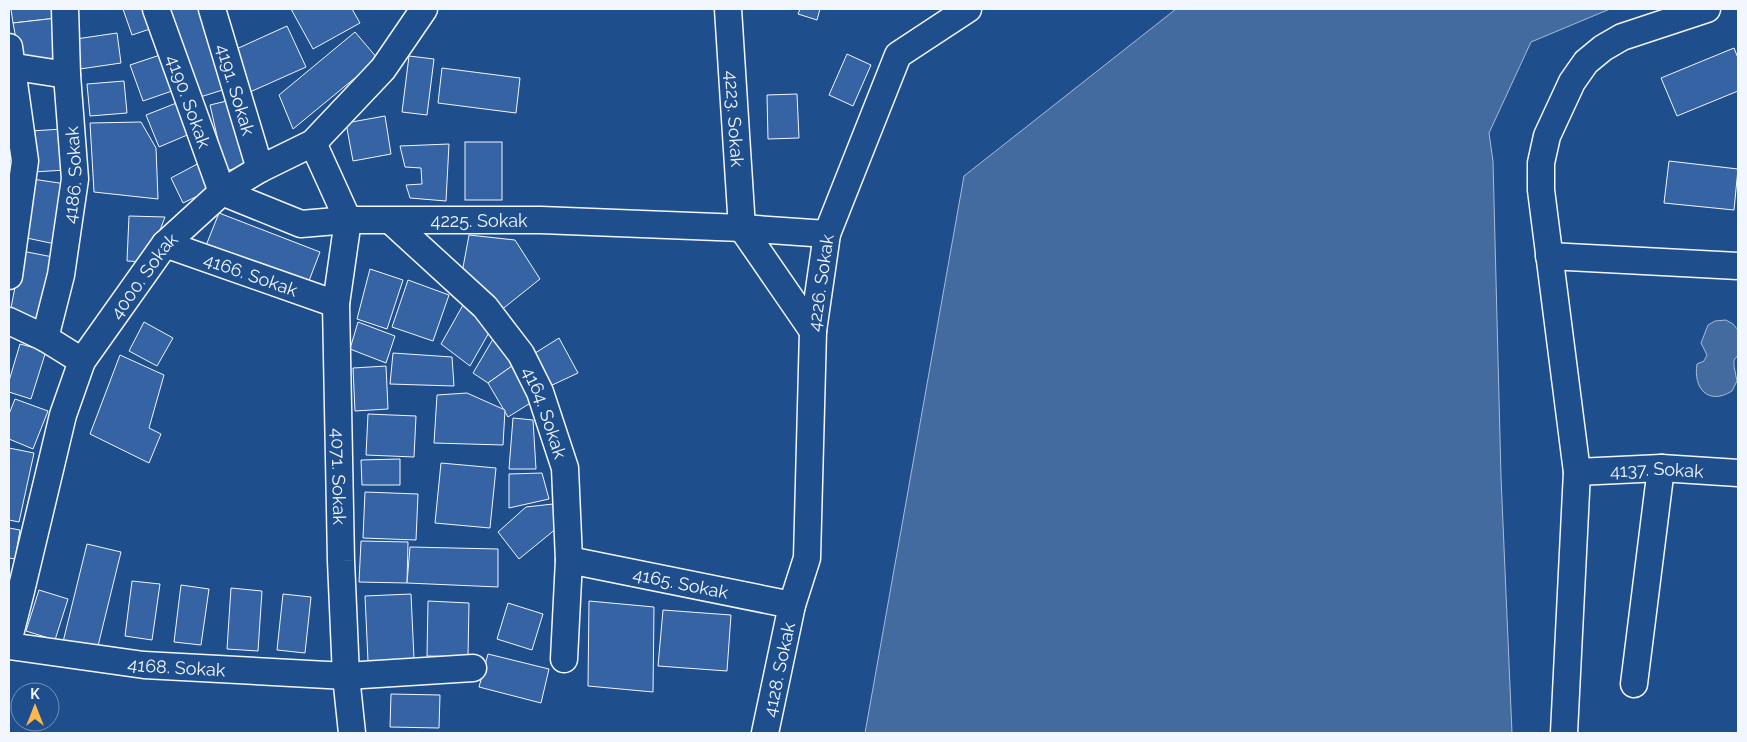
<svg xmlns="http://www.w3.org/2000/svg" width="1747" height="742" font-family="Raleway,sans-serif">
<rect width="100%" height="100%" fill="#1f4e8c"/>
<g fill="#446ba0" stroke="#a8bbd7">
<path d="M 1176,9 L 1610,9 L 1531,42 L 1489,133 L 1493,161 L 1501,477 L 1512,733 L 865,733 L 964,176 Z"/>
<path d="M 1726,320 L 1733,324 L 1738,330 L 1738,355 L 1734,360 L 1734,366 L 1737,381 L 1732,391 C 1708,406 1693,388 1697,364 L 1704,361 L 1707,355 L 1701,343 L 1708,325 L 1715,321 Z"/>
</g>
<g fill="#3563a3" stroke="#f2f6ff">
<path d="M 11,9 L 56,9 L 57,18 L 13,23 Z"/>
<path d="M 123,9 L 147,9 L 153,28 L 132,35 Z"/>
<path d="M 169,9 L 204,9 L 229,88 L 197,98 Z"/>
<path d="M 291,9 L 352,9 L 360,23 L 313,49 Z"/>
<path d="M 800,9 L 820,9 L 817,20 L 798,14 Z"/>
<path d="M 57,18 L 58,58 L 20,60 L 13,23 Z"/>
<path d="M 287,26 L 306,67 L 250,92 L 232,51 Z"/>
<path d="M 355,32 L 378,59 L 293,129 L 279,95 Z"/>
<path d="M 117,33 L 121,63 L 80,69 L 76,39 Z"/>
<path d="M 1734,48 L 1738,58 L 1738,91 L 1677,116 L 1661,78 Z"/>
<path d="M 847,54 L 871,65 L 853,106 L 829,95 Z"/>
<path d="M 160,55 L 172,91 L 143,101 L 130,65 Z"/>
<path d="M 409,56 L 434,59 L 427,115 L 402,112 Z"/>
<path d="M 442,68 L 520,78 L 516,113 L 438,103 Z"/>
<path d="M 124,81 L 127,113 L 90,116 L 87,84 Z"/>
<path d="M 797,94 L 799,138 L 768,139 L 767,95 Z"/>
<path d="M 235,99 L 250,165 L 225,171 L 210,105 Z"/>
<path d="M 179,102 L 192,133 L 159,147 L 146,115 Z"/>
<path d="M 385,116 L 391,154 L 353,161 L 346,123 Z"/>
<path d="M 141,122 L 156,148 L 158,199 L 94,192 L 90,123 Z"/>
<path d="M 63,129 L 66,170 L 33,172 L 30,131 Z"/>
<rect x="465" y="142" width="37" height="58"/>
<rect x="9" y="144" width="4" height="22"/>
<path d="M 449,144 L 446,201 L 410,198 L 406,185 L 422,184 L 421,168 L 405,167 L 400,146 Z"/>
<path d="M 1669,161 L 1738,169 L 1734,210 L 1664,203 Z"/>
<path d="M 201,162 L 214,188 L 183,203 L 171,178 Z"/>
<path d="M 32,179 L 66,184 L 55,244 L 22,237 Z"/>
<path d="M 219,213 L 320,252 L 307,286 L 205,248 Z"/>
<path d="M 129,216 L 165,217 L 148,262 L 127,261 Z"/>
<path d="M 469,235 L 515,240 L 540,279 L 500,311 L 462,273 Z"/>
<path d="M 22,251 L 58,258 L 45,320 L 10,313 Z"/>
<path d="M 370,269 L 403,280 L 387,329 L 357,319 Z"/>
<path d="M 408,280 L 449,295 L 433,341 L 392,327 Z"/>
<path d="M 463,305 L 491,329 L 470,366 L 441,344 Z"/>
<path d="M 144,322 L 173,338 L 157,366 L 129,351 Z"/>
<path d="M 358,322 L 395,336 L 386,363 L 350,349 Z"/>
<path d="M 496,334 L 512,366 L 488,383 L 473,373 Z"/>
<path d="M 559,338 L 578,373 L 548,387 L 532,355 Z"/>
<path d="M 20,344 L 46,351 L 31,399 L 9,392 L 9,381 Z"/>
<path d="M 393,353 L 452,357 L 454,386 L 390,384 Z"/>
<path d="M 120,355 L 164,375 L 149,428 L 161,434 L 149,463 L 90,434 Z"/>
<path d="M 386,366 L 388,409 L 355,411 L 353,368 Z"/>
<path d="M 512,366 L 532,402 L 508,417 L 488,383 Z"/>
<path d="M 467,393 L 505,410 L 503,445 L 434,443 L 437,395 Z"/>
<path d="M 15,399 L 48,411 L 33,449 L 9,439 L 9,414 Z"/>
<path d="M 368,414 L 416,416 L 414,457 L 366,455 Z"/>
<path d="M 513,418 L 533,420 L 536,469 L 509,469 Z"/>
<path d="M 9,448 L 34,453 L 19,522 L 9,520 Z"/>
<path d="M 400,459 L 400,485 L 362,485 L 361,460 Z"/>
<path d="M 441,463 L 496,468 L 490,528 L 435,523 Z"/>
<path d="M 542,473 L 549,499 L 509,508 L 509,474 Z"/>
<path d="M 365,492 L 418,494 L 416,540 L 363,538 Z"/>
<path d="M 553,504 L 557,528 L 519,559 L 498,532 L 526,507 Z"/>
<path d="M 9,528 L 20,530 L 15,559 L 9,558 Z"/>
<path d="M 361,541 L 408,542 L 407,583 L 359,582 Z"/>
<path d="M 87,544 L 121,552 L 97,650 L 63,642 Z"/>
<path d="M 410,547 L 498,549 L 498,587 L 407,583 Z"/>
<path d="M 132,581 L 160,584 L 152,640 L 125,636 Z"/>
<path d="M 181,585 L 209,589 L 201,645 L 174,642 Z"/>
<path d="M 231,588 L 262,591 L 258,651 L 227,649 Z"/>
<path d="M 39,590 L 68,599 L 55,640 L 26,631 Z"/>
<path d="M 283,594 L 311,597 L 305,653 L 277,650 Z"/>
<path d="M 411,594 L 414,659 L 368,661 L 365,596 Z"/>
<path d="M 428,601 L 469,603 L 468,657 L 427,656 Z"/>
<path d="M 589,601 L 654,607 L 653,692 L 588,686 Z"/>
<path d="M 508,603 L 543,614 L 532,650 L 497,639 Z"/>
<path d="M 663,610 L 731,615 L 727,671 L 658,666 Z"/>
<path d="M 488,654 L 549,669 L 541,703 L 479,687 Z"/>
<path d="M 391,694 L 440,695 L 439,728 L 390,727 Z"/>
</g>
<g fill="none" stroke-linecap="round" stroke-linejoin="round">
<g stroke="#f2f6ff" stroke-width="29">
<g id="minor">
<path id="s1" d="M 156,9 L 222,192 L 301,224 L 348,220 L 541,220 L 742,228 L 827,234"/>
<path id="s2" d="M 212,9 L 260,169"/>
<path id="s3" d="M 728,9 L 742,228 L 813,331"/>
<path d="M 9,47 L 25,161 L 9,276"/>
<path d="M 9,66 L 67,75"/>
<path id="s4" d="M 313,143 L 348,220 L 336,304 L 341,561 L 346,676 L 352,733"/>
<path id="s5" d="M 391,221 L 485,307 L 521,354 L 540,392 L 565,468 L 569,560 L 564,659"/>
<path id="s6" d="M 165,244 L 336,304"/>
<path d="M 1549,256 L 1738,266"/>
<path d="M 9,321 L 45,338 L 82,361"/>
<path id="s7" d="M 45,338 L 61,275 L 75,179 L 67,75 L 65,9"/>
<path id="s8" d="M 1577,472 L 1661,468 L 1738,473"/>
<path id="s9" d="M 569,560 L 792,605"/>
<path id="s10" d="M 9,638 L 21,591 L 63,415 L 82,361 L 165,244 L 222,192 L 260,169 L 313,143 L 383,69 L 424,9"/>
<path id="s11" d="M 9,646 L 144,665 L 346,676 L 473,668"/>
<path d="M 1634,684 L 1661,468"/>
<path id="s12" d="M 765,733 L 792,605 L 807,558 L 813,331 L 827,234 L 898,55 L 968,9"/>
<path d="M 1564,733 L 1577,472 L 1541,190 L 1541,163 L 1547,136 L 1572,82 L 1586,62 L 1603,48 L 1622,37 L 1707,9"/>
</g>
</g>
<use href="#minor" stroke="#1f4e8c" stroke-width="26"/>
</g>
<g text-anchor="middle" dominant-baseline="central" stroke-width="4" stroke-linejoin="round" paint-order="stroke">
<g font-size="18" fill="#f2f6ff" stroke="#1f4e8c">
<text stroke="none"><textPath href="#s2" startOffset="84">4191. Sokak</textPath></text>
<text stroke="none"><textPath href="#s1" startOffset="98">4190. Sokak</textPath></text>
<text stroke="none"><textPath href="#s3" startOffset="110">4223. Sokak</textPath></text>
<text stroke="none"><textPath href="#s7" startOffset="166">4186. Sokak</textPath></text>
<text stroke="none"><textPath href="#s1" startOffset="458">4225. Sokak</textPath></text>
<text stroke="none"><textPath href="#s6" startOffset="91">4166. Sokak</textPath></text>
<text stroke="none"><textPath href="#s10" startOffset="392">4000. Sokak</textPath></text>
<text stroke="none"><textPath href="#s12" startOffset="456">4226. Sokak</textPath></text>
<text stroke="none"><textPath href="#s5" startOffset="250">4164. Sokak</textPath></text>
<text stroke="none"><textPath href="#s8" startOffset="80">4137. Sokak</textPath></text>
<text stroke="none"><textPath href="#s4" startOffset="342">4071. Sokak</textPath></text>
<text stroke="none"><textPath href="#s9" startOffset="114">4165. Sokak</textPath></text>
<text stroke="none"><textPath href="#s11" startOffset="169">4168. Sokak</textPath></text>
<text stroke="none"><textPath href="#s12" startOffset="65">4128. Sokak</textPath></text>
</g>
</g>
<rect width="1747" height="742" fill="none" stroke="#f2f6ff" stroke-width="20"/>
<g transform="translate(35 707)"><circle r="24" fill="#1f4e8c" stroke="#7391ba"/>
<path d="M0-4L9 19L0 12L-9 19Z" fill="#ffb74d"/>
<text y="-8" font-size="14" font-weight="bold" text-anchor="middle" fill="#f2f6ff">K</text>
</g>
</svg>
